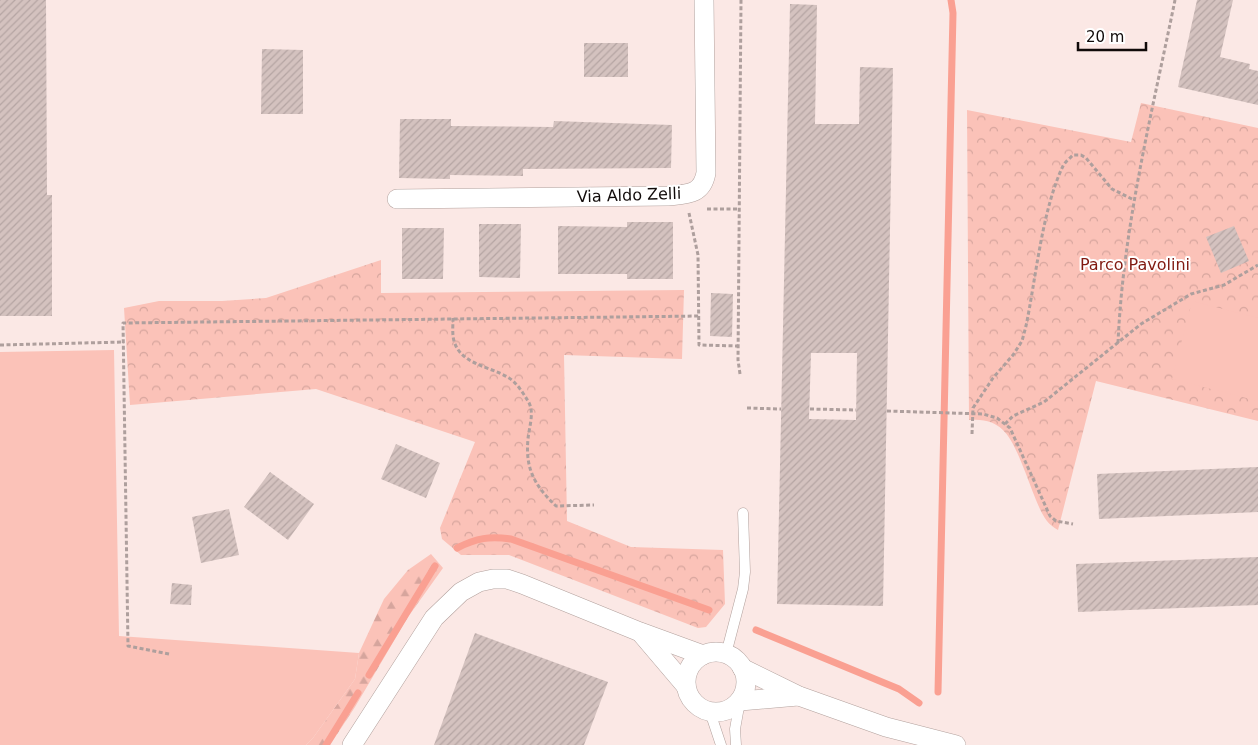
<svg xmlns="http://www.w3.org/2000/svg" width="1258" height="745" font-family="'DejaVu Sans',sans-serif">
<defs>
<pattern id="forest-firs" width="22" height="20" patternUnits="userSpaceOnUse" patternTransform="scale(1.25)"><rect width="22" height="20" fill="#fbc2b8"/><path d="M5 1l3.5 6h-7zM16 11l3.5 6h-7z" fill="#d6a59d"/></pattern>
<pattern id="park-crowns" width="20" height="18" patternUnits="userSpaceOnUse" patternTransform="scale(1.25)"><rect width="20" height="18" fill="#fbc2b8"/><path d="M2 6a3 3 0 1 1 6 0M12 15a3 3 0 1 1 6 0" fill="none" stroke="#d6a59d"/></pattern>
<pattern id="building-hatch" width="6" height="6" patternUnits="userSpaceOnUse" patternTransform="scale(1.25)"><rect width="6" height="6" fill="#d4c2bf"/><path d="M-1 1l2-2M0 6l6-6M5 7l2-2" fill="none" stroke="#b5a5a3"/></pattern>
</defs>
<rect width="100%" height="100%" fill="#fbe8e5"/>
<path fill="url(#forest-firs)" d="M 431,554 L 443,568 L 408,617 L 355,707 L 330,745 L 306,745 L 313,738 L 355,679 L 359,653 L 384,599 L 408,570 Z"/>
<g fill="url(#park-crowns)">
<path d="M 1141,103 L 1258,128 L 1258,421 L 1096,381 L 1058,530 C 1046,524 1041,512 1036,500 C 1031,488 1027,476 1022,464 C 1011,437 1002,417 969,420 L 967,110 L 1131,142 Z"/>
<path d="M 381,260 L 381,293 L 684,290 L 682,359 L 564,355 L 567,521 L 631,547 L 723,550 L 725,604 L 706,627 L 698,628 L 509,555 L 461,555 L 442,539 L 440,528 L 475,442 L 316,389 L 130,405 L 124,308 L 159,301 L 222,301 L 266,298 Z"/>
</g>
<g fill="#fbc2b8">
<path d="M 1192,301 L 1258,318 L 1258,401 L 1172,379 Z"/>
<path d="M 114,350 L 119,636 L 359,653 L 355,679 L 313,738 L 306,745 L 0,745 L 0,352 Z"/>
</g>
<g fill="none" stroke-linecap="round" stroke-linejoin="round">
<g stroke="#faa092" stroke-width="7">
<path d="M 457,548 C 477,538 489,536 511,539 L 709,610"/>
<path d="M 756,630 L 899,689 L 919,703"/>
<path d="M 369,675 L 435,566"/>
<path d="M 938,692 L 953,13 L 951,0"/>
<path d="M 326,745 L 358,693"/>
</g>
</g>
<g fill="url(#building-hatch)" fill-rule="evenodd">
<path d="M 0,0 L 46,0 L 47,195 L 52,195 L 52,316 L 0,316 Z"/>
<path d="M 1197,0 L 1233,0 L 1220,57 L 1250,64 L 1249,69 L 1258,71 L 1258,105 L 1178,87 Z"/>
<path d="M 790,4 L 817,5 L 815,124 L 859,124 L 860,67 L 893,68 L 883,606 L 777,604 ZM 811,353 L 857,353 L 856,420 L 809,419 Z"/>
<rect x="584" y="43" width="44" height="34"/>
<path d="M 262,49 L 303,50 L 303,114 L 261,114 Z"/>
<path d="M 400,119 L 451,119 L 451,126 L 553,127 L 554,121 L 672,125 L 671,168 L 523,169 L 523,176 L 450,175 L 450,179 L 399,178 Z"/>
<path d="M 627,222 L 673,222 L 673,279 L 627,279 L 627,274 L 558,274 L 558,226 L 627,227 Z"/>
<path d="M 479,224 L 521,224 L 520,278 L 479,277 Z"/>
<path d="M 1234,226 L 1249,261 L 1221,273 L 1206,237 Z"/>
<path d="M 402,228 L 444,228 L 443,279 L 402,279 Z"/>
<path d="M 711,293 L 733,294 L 732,337 L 710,336 Z"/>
<path d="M 396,444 L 440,463 L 426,498 L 381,479 Z"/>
<path d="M 1258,467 L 1258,512 L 1099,519 L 1097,474 Z"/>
<path d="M 270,472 L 314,504 L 288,540 L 244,507 Z"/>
<path d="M 229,509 L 239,555 L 201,563 L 192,517 Z"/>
<path d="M 1258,557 L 1258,605 L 1078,612 L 1076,564 Z"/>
<path d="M 172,583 L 192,585 L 191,605 L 170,604 Z"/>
<path d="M 475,633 L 608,682 L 584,745 L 434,745 Z"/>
</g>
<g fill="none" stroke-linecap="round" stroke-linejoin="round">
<g stroke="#b2a19d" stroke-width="11">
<g id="lane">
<path d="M 726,654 L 743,589 L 745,572 L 743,513"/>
<path d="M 710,712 L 721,745"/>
<path d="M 736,745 L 735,729 L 740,701"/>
</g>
</g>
<g stroke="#b2a19d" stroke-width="20">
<g id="street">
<path d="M 397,199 L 668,196 C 687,194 702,195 706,173 L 704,0"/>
<path d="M 641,633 L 686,686"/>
<circle cx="716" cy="682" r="30"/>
<path d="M 742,668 L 799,696 L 886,727 L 956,745"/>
<path d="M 740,701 L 798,696"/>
<path d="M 352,745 L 434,618 L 461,592 L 479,582 L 493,579 L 507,579 L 522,584 L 640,632 L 703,655"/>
</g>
</g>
<g stroke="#ae9f9d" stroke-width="3" stroke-dasharray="4 2.5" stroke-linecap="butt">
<path d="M 707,209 L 739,209"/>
<path d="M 689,213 L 698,255 L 699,345 L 738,346"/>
<path d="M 453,318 C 453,325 452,334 454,341 C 461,365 490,366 509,378 C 517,383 523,393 528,401 C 535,412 529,427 528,439 C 525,469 535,486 556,506 L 594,505"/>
<path d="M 1118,343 C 1123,227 1152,113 1175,0"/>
<path d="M 0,345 L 124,342"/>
<path d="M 740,374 L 738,360 L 741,0"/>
<path d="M 747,408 L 781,409"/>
<path d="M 810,409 L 856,410"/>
<path d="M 887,411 L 983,414 L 997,418 L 1010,428 L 1050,516 L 1056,521 L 1073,524"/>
<path d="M 1005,424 L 1013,416 L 1044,402 L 1141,324 L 1191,294 L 1224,285 L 1258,265"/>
<path d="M 972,434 L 973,408 L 993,378 L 1013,355 L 1022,341 L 1026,326 C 1036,278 1042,210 1063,166 C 1065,162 1070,158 1073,155 L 1081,155 L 1086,158 L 1112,189 L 1134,200"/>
<path d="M 169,654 L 128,646 L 123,323 L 700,316"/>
</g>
<use href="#lane" stroke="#fff" stroke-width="10"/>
<use href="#street" stroke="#fff" stroke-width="19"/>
</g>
<g text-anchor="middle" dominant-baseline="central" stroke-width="4" stroke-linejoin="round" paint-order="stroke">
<g font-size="16" fill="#100a09" stroke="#fff">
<text transform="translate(629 195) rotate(-2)">Via Aldo Zelli</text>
</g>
<g font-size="16" fill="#811a11" stroke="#fff">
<text x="1135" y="264">Parco Pavolini</text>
</g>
</g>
<path d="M1078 42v8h68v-8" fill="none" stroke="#100a09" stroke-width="2.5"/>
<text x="1086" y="42" font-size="15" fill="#100a09" stroke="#ffffff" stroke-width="4" paint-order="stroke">20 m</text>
</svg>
